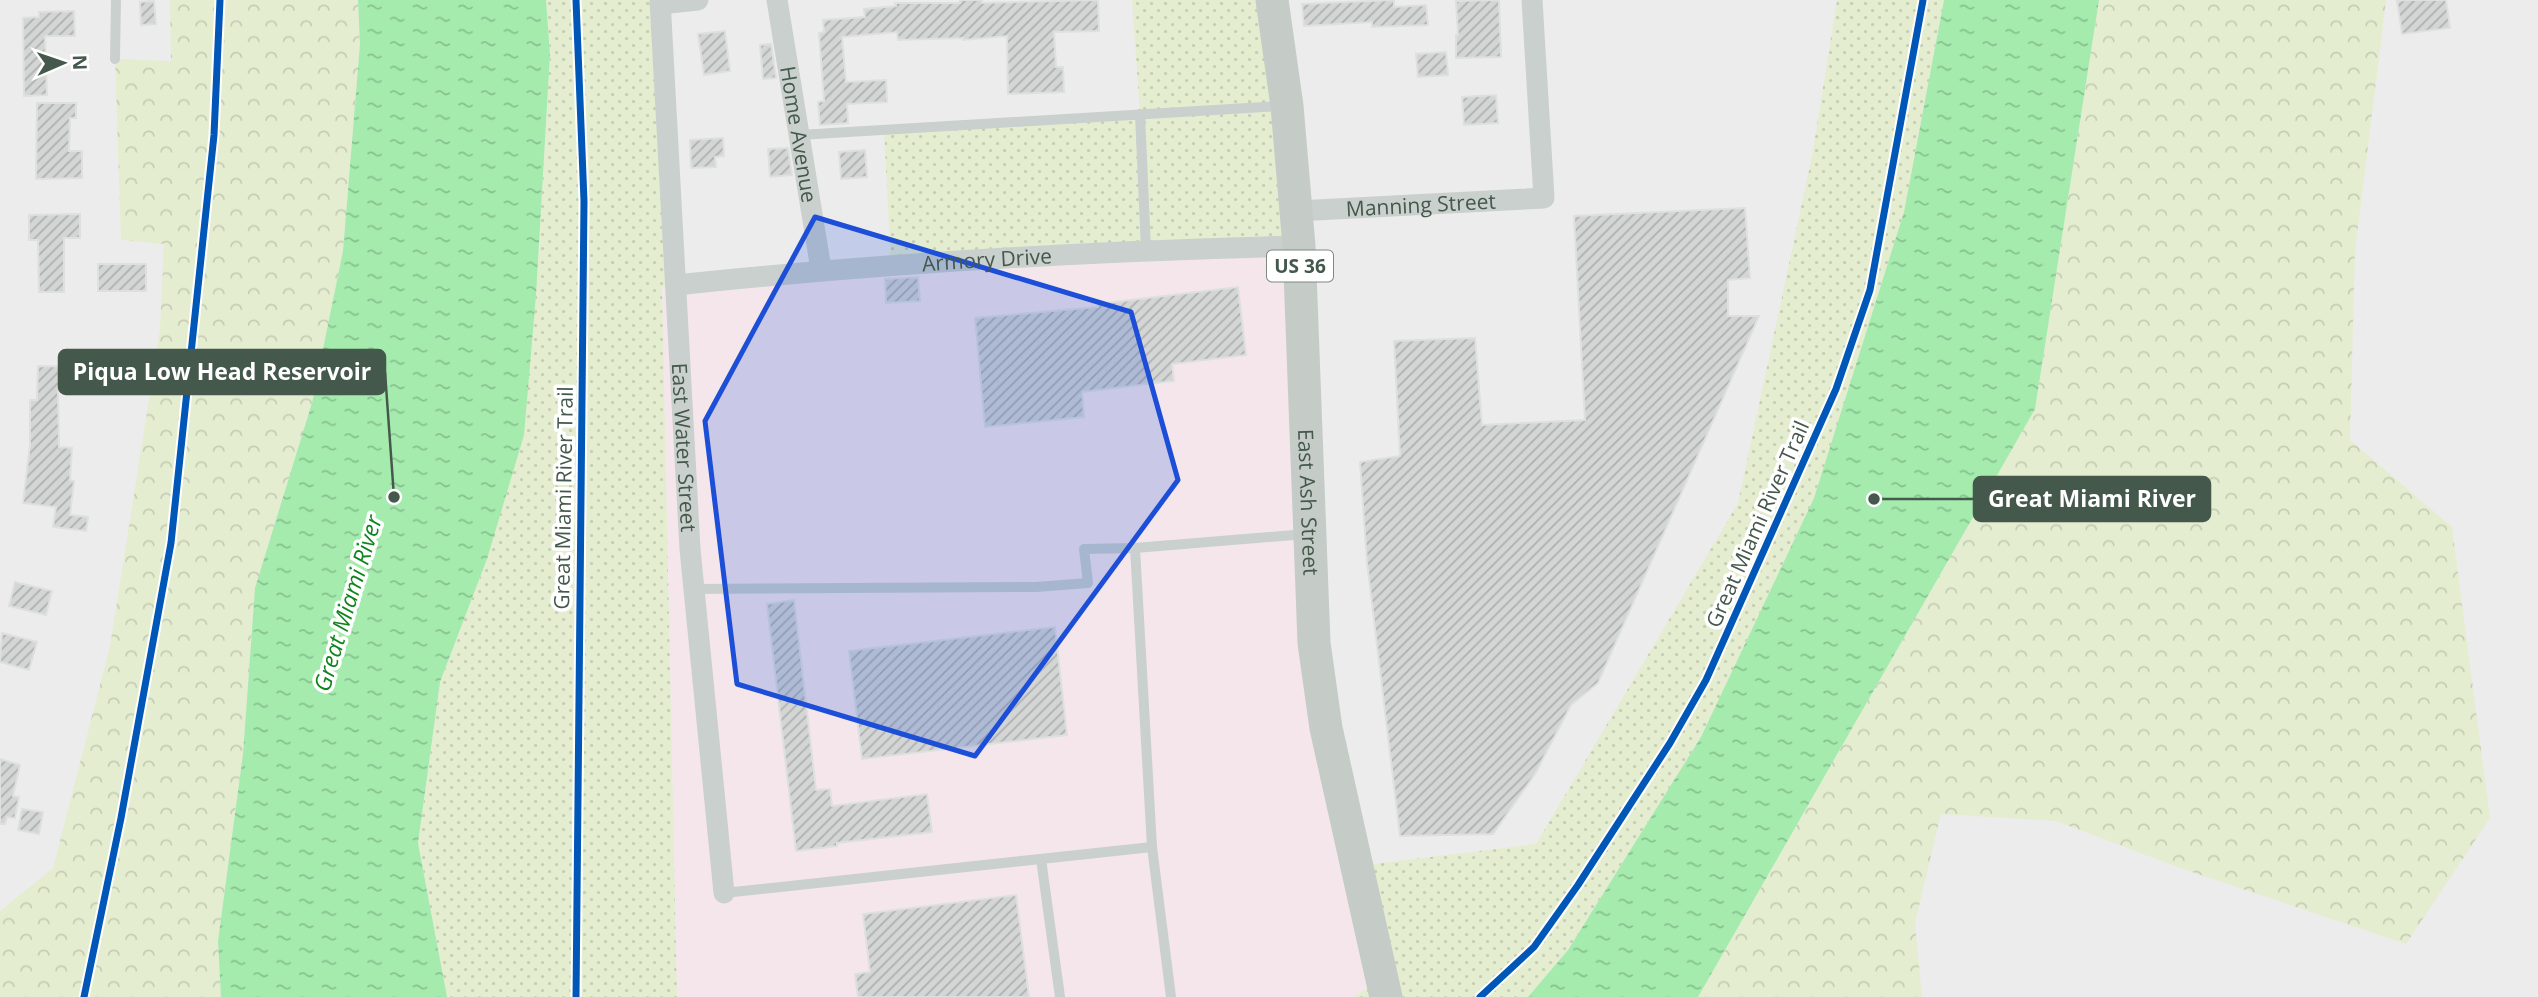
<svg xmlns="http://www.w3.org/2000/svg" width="2538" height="997" font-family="'Open Sans',sans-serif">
<defs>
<pattern id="grass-dots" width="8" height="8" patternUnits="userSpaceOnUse" patternTransform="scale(1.75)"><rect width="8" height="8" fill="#e4edd0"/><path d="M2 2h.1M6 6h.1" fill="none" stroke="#c5cdb4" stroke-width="1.8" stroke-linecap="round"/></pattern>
<pattern id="forest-crowns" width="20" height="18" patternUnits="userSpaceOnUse" patternTransform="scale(1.75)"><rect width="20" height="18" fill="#e4edd0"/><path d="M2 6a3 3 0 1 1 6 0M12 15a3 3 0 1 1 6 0" fill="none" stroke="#c5cdb4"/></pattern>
<pattern id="water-ripples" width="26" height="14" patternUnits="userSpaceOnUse" patternTransform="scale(1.75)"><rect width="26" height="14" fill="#a4ebad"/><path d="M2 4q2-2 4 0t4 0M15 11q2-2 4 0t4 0" fill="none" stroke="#87c18f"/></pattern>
<pattern id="building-hatch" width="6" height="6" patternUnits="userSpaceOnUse" patternTransform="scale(1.75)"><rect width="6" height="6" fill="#d4d6d5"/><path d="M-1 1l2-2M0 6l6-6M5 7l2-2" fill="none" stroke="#aeb0af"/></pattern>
</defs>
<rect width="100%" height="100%" fill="#edeced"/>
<path fill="#f5e6ec" d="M 1299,246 L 1309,534 L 1382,978 L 1354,997 L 677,997 L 662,287 L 821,269 Z"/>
<g fill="url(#grass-dots)">
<path d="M 546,0 L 660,0 L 676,285 L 662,287 L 677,997 L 447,997 L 418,843 L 440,682 L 487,559 L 536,295 L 550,54 Z"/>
<path d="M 1132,0 L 1272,0 L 1299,246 L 891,265 L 884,130 L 1140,114 Z"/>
<path d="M 1837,0 L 1944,0 L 1904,212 L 1814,498 L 1701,737 L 1568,950 L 1528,997 L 1354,997 L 1382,978 L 1357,866 L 1536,844 L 1738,503 L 1812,156 Z"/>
</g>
<g fill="url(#forest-crowns)">
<path d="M 170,0 L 358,0 L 360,44 L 343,251 L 312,403 L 255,588 L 243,754 L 218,941 L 221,997 L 0,997 L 0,911 L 53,868 L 110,646 L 160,329 L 164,244 L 121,240 L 115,59 L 171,61 Z"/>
<path d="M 2099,0 L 2386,0 L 2355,252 L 2350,440 L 2452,527 L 2490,818 L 2406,944 L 2183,869 L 2056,821 L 1941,814 L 1915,923 L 1922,997 L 1698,997 L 2035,409 Z"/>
</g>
<g fill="url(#water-ripples)">
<path d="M 358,0 L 546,0 L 550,54 L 536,295 L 524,435 L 487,559 L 440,682 L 418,843 L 447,997 L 221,997 L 218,941 L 243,754 L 255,588 L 312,403 L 343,251 L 360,44 Z"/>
<path d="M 1944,0 L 2099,0 L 2035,409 L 1698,997 L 1528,997 L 1568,950 L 1701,737 L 1814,498 L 1904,212 Z"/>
</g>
<g fill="url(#building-hatch)" stroke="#dedfdf" stroke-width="2">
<path d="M 960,0 L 982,0 L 982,3 L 1098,0 L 1099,31 L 1054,32 L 1056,67 L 1063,67 L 1064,92 L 1008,94 L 1007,36 L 963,40 L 963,38 L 898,40 L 897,32 L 842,37 L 846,82 L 886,80 L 887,102 L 847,104 L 848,123 L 820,125 L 818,102 L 824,101 L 819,33 L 824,32 L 823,20 L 865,17 L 864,9 L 896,6 L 895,3 L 960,3 Z"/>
<path d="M 1394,0 L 1394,7 L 1426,5 L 1428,25 L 1372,27 L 1372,22 L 1304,26 L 1302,4 Z"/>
<path d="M 1499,0 L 1501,57 L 1456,58 L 1456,35 L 1458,35 L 1456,1 Z"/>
<path d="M 2406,0 L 2446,0 L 2450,28 L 2402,34 L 2397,1 Z"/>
<path d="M 154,1 L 156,24 L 141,25 L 140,2 Z"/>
<path d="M 74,11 L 75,36 L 45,36 L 47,95 L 24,96 L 23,18 L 39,17 L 39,12 Z"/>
<path d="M 725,31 L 730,71 L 704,75 L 698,34 Z"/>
<path d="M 771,44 L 776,78 L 763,79 L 760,45 Z"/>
<path d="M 1446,52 L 1448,75 L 1418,77 L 1416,54 Z"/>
<path d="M 1496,95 L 1498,123 L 1464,125 L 1462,97 Z"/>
<path d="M 37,103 L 76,103 L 76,118 L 70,118 L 69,151 L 82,151 L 82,178 L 36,179 Z"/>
<path d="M 723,138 L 724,156 L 715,157 L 716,167 L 691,168 L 690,140 Z"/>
<path d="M 788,148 L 792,175 L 770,177 L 768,149 Z"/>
<path d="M 865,150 L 867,177 L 841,179 L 839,152 Z"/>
<path d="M 1745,208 L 1750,278 L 1728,280 L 1728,316 L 1759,316 L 1598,683 L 1571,705 L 1535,774 L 1493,834 L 1400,836 L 1367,562 L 1360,462 L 1400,456 L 1394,341 L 1475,338 L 1482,425 L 1585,420 L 1574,216 Z"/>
<path d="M 80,214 L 80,238 L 64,238 L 64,292 L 39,292 L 38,240 L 29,240 L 29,215 Z"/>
<rect x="98" y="264" width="48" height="27"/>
<path d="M 918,277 L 920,301 L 886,303 L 885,279 Z"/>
<path d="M 1238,287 L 1246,355 L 1172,364 L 1174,381 L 1082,392 L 1084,417 L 985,427 L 975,318 L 1098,307 L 1098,304 Z"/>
<path d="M 38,366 L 83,367 L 82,392 L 58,391 L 59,447 L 72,448 L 70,480 L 74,481 L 70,515 L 88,517 L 86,531 L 53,527 L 56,507 L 23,503 L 30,445 L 30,400 L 37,400 Z"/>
<path d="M 15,582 L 52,591 L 46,615 L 9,606 Z"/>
<path d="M 794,600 L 816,790 L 830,789 L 832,806 L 927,794 L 932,832 L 837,843 L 837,846 L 796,851 L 767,604 Z"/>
<path d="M 1055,627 L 1067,735 L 862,759 L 849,651 Z"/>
<path d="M 2,633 L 37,642 L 29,670 L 0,662 Z"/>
<path d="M 0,759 L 20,765 L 13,796 L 19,797 L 15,818 L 7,817 L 5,824 L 0,824 Z"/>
<path d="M 22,809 L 43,812 L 39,834 L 18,830 Z"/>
<path d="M 1016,895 L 1029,997 L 858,997 L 855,974 L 870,972 L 863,914 Z"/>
</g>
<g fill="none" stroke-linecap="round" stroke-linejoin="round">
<g stroke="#cad0cd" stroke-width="10">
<path d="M 115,59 L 116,0"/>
<path d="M 1140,114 L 1146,250"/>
<path d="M 799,135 L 1282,106"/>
<path d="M 1135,548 L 1152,847 L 1171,997"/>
<path d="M 693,589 L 1036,587 L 1088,583 L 1084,549 L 1135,548 L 1306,534"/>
<path d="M 1041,859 L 1060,997"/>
<path d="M 724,893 L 1152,847"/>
</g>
<g stroke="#cad0cd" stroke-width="21">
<path id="s1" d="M 660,0 L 690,549 L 724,893"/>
<path id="s2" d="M 777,0 L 821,269"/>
<path d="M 660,4 L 698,0"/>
<path id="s3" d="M 1297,211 L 1544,198 L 1532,0"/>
<path id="s4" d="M 676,285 C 883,263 1091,251 1299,246"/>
</g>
<path stroke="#c5ccc8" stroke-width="33" id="s5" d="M 1272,0 L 1287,106 L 1299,246 L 1314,643 L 1326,728 L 1386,997"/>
<g stroke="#fff" stroke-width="11">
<g id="cycleway">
<path d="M 576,0 L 584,201 L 576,997"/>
<path d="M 84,997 L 121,818 L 171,543 L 214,135 L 220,0"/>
<path d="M 1480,997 L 1534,947 L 1578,885 L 1670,743 L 1706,680 L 1836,389 L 1870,290 L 1923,0"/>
</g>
</g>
<use href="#cycleway" stroke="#0057b8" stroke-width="7"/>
</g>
<path fill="#1d4ed8" fill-opacity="0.2" stroke="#1d4ed8" stroke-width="5" stroke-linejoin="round" d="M 815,217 L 1131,312 L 1178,480 L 975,756 L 737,684 L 705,421 Z"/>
<g text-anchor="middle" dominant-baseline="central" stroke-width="7" stroke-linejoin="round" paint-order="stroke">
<rect fill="#fff" stroke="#7c8a82" stroke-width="2" x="1267" y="250.5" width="66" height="31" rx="5"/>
<g font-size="19" font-weight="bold" fill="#44584c">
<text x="1300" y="266">US 36</text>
</g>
<g font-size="21" fill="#44584c" stroke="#fff">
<text stroke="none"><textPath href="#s2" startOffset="136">Home Avenue</textPath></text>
<text stroke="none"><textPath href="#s3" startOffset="124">Manning Street</textPath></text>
<text stroke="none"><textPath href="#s4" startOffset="312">Armory Drive</textPath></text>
<text stroke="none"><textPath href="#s1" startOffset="448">East Water Street</textPath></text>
<text transform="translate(563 498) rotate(-89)">Great Miami River Trail</text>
<text stroke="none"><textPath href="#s5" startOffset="504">East Ash Street</textPath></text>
<text transform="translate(1757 524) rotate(-66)">Great Miami River Trail</text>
</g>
<g font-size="23" font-style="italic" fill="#0f841c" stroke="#fff">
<text transform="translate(347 603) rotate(-73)">Great Miami River</text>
</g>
</g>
<path fill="none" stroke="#44584c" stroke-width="2.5" d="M394 497L385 372M1874 499L1974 499"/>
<g fill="#44584c" stroke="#fff" stroke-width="2.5">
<circle cx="394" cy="497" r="7"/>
<circle cx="1874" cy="499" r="7"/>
</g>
<g fill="#44584c" stroke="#44584c" stroke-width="2.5">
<rect x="59" y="350" width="326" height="44" rx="7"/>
<rect x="1974" y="477" width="236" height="44" rx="7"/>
</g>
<g font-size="23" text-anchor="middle" font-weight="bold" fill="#fff">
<text x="222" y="380">Piqua Low Head Reservoir</text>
<text x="2092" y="507">Great Miami River</text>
</g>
<g transform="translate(63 63) rotate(88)" stroke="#ffffff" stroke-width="5" paint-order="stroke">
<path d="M0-5L12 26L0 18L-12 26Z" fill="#44584c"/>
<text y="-10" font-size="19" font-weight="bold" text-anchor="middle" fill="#44584c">N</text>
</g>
</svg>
